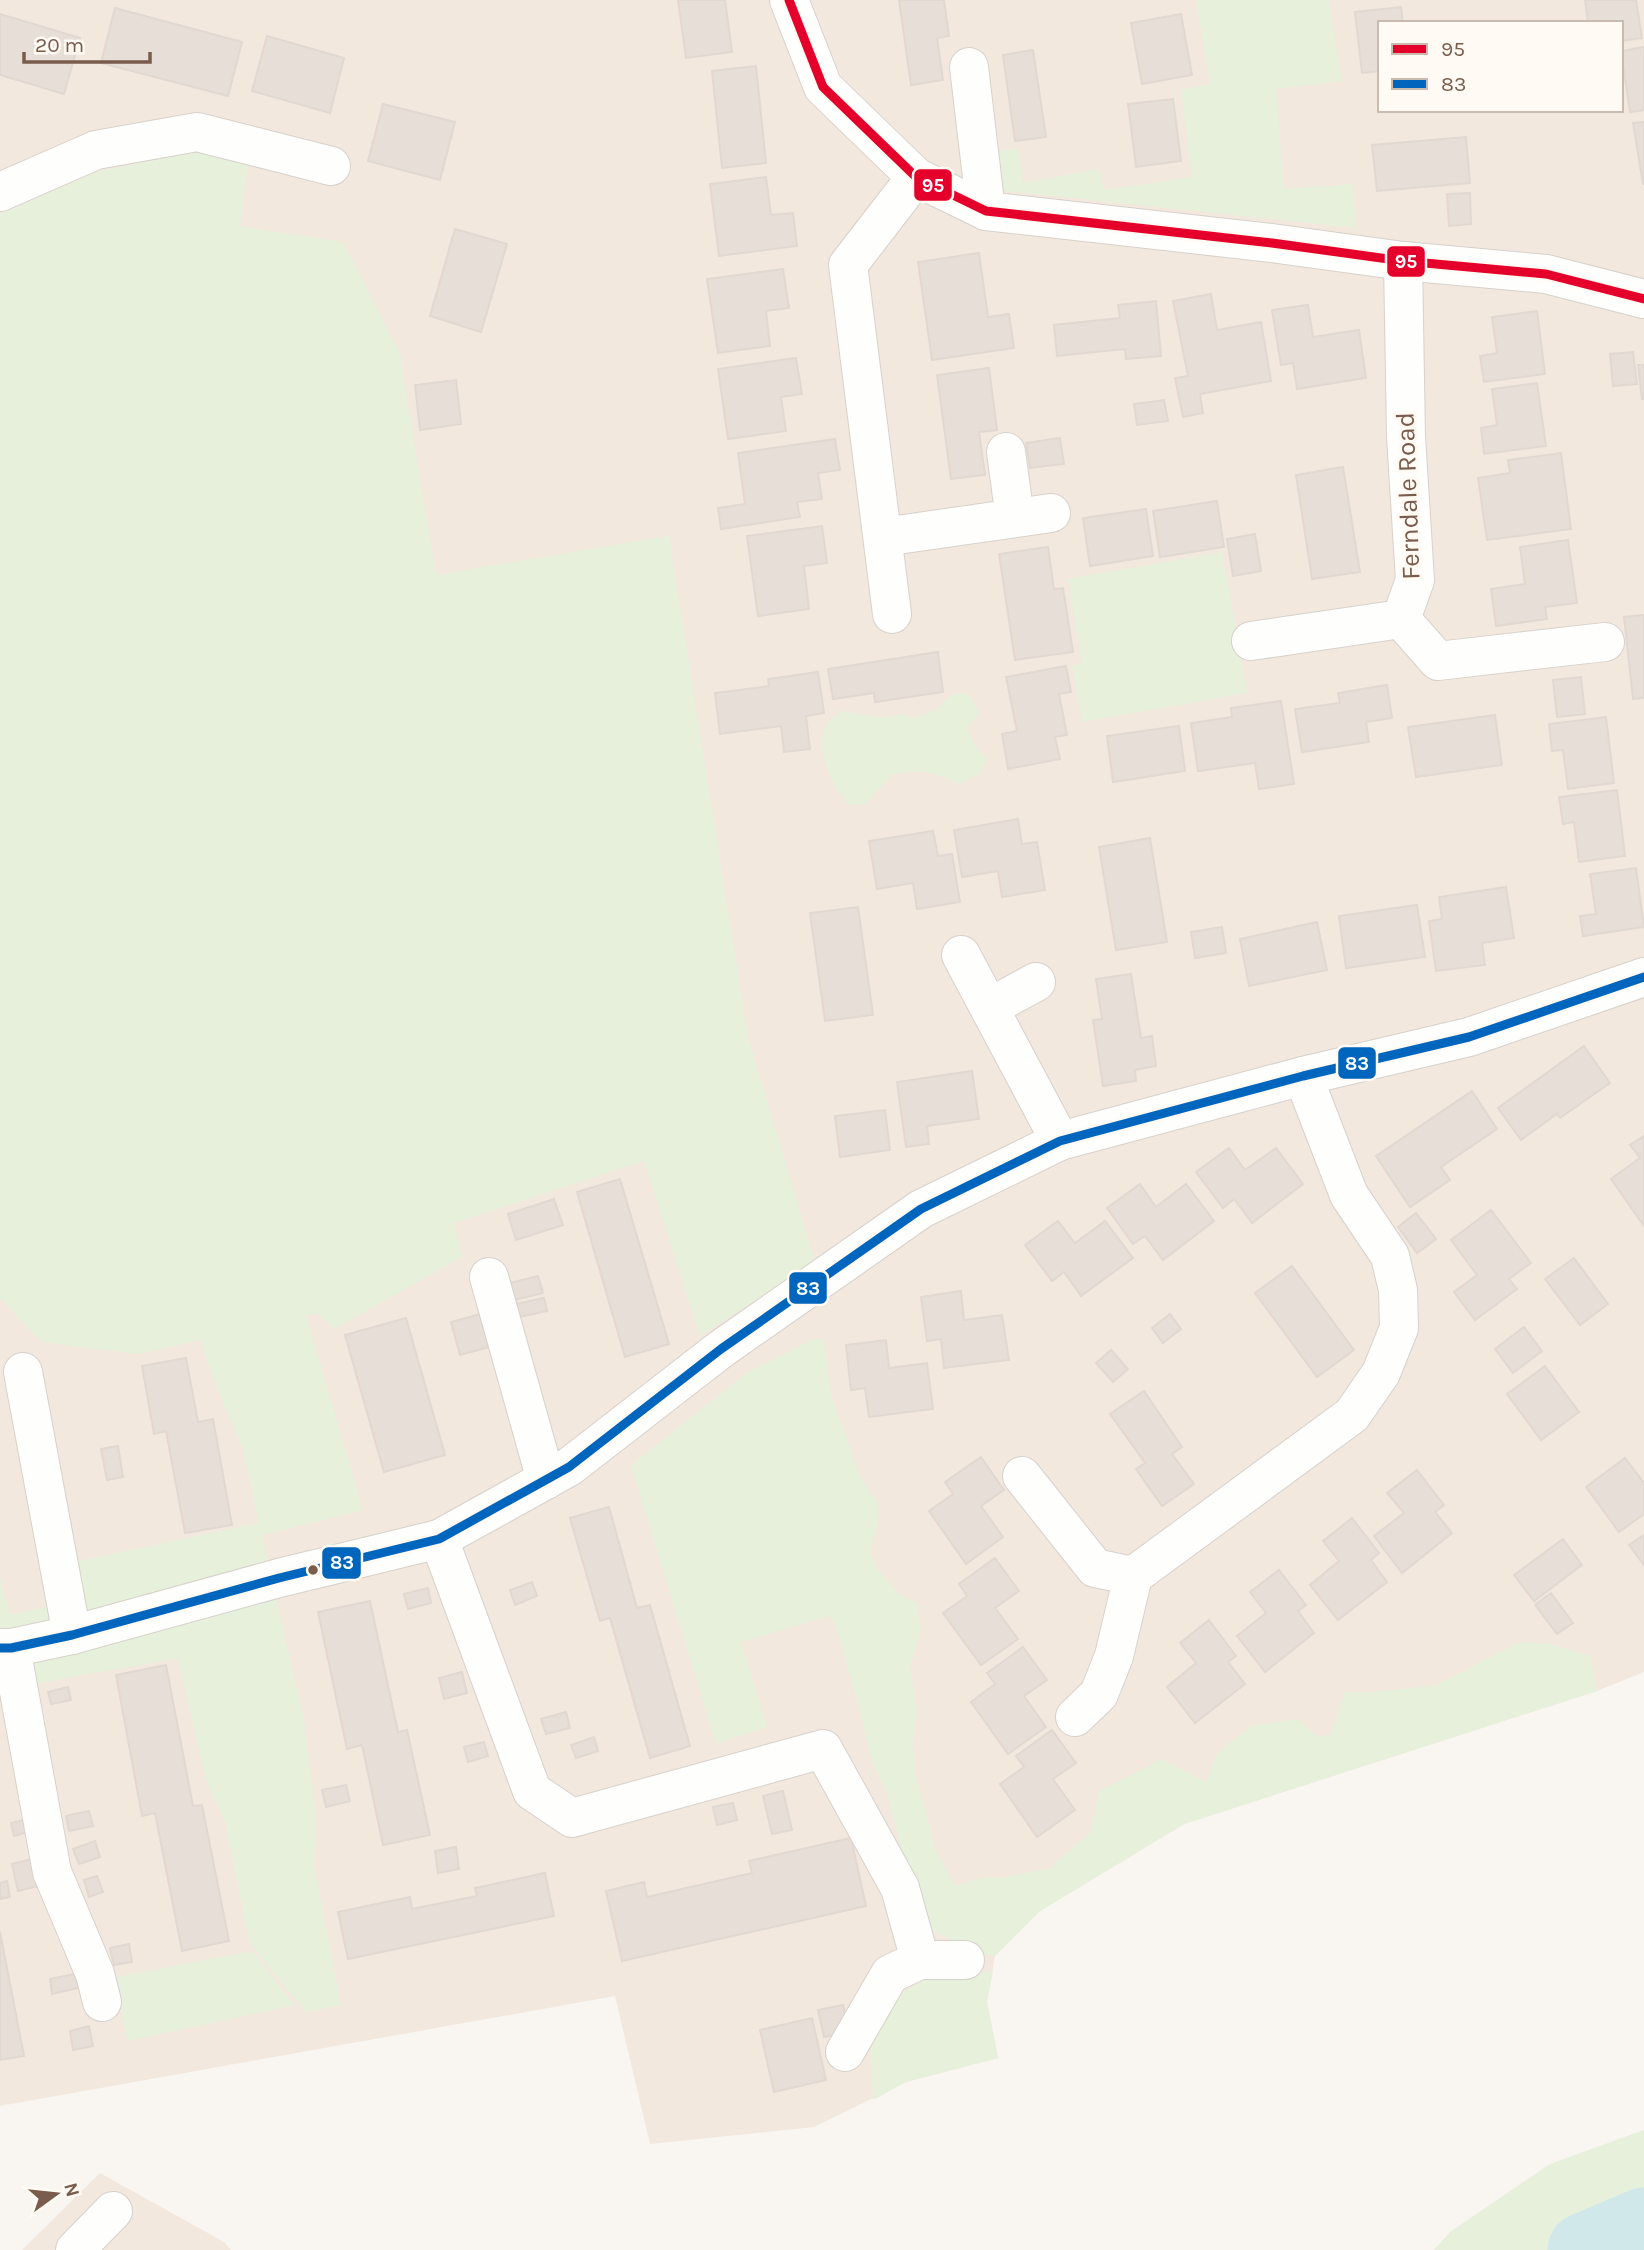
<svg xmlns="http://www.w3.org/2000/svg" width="1644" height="2250" font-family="Karla,sans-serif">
<rect width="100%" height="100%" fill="#f9f5f0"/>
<g fill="#f2e8de" fill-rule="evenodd">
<path d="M 0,0 L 1644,0 L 1644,1672 L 1597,1691 L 1184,1824 L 1040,1911 L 995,1956 L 987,2002 L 998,2058 L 906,2082 L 814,2127 L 650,2144 L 615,1996 L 0,2106 ZM 1380,23 L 1621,23 L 1621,110 L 1380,110 Z"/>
<path d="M 100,2173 L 224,2242 L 231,2250 L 22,2250 Z"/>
</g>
<g fill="#e7f0db">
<path d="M 1202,0 L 1329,0 L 1342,81 L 1276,89 L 1284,189 L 1353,184 L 1356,228 L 996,190 L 991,152 L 1018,148 L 1023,183 L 1098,169 L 1104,190 L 1192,177 L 1181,90 L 1210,84 L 1196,1 Z"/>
<path d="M 198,150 L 249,161 L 240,226 L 343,242 L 400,354 L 436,575 L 669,536 L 748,1037 L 815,1262 L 700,1336 L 644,1161 L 454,1223 L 462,1257 L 334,1329 L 318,1313 L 306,1315 L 363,1510 L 262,1535 L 304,1720 L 316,1815 L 314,1866 L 341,2005 L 306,2012 L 249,1942 L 225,1822 L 206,1780 L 178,1658 L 0,1690 L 0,1579 L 10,1615 L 81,1599 L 74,1562 L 259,1523 L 242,1446 L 220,1396 L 200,1340 L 138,1354 L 42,1342 L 0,1298 L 0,214 L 97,172 Z"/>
<path d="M 1222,552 L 1247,693 L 1082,722 L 1072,666 L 1082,663 L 1068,579 Z"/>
<path d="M 966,693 L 980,713 L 967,727 L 974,745 L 987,759 L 980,773 L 959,785 C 933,771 920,769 891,775 L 865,805 L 848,804 C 833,787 811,744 828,722 C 831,718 837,715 841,711 L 883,718 L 901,714 L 914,718 L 935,710 L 952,694 Z"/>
<path d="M 813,1339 L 824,1339 L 831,1395 L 859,1473 L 877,1503 L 878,1523 L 870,1552 L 876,1568 L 898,1593 L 917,1604 L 921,1632 L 910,1666 L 917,1711 L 913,1745 L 916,1776 L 935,1848 L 955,1886 L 981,1878 L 1004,1877 L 1048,1869 L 1091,1832 L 1099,1791 L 1162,1759 L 1206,1782 L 1218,1752 L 1251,1726 L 1297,1719 L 1318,1737 L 1331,1734 L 1345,1692 L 1370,1692 L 1434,1686 L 1520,1642 L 1550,1644 L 1590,1656 L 1597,1691 L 1184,1824 L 1040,1911 L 995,1956 L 973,1951 L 925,1927 L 902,1853 L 886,1789 L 872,1762 L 859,1707 L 834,1620 L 828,1616 L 741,1642 L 767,1727 L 716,1744 L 631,1465 L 748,1372 Z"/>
<path d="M 253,1951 L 294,2005 L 128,2041 L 112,1978 Z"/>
<path d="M 993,1971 L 987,2002 L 998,2058 L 906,2082 L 873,2100 L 869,2033 L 892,1998 L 928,1978 Z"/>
<path d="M 1644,2130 L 1644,2250 L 1434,2250 L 1450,2232 L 1550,2164 Z"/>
</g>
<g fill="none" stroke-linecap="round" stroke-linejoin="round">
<path stroke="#d0e8ea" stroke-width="75" d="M 1585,2250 L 1644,2225"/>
</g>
<g fill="#e6ded7" stroke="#e2d8d2" stroke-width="2">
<path d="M 678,0 L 725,0 L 732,52 L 686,58 Z"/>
<path d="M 899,0 L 944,0 L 949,36 L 937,38 L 943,80 L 911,85 Z"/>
<path d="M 1585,0 L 1636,0 L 1642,38 L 1621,41 L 1621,23 L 1588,23 Z"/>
<path d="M 1401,7 L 1403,23 L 1380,23 L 1380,71 L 1362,73 L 1355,12 Z"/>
<path d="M 115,8 L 242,42 L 228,96 L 101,63 Z"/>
<path d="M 0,14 L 80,38 L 64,94 L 0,75 Z"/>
<path d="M 1181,14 L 1192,75 L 1142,84 L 1131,23 Z"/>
<path d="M 267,36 L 344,58 L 330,113 L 252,91 Z"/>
<path d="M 1644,47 L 1644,110 L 1630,112 L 1621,51 Z"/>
<path d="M 1033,50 L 1046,137 L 1015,141 L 1003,55 Z"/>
<path d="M 756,66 L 766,163 L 722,168 L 712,71 Z"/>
<path d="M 1173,99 L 1181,161 L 1136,167 L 1128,104 Z"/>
<path d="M 383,104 L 455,122 L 440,180 L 368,161 Z"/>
<path d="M 1644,122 L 1644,184 L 1643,184 L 1633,123 Z"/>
<path d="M 1466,137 L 1470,183 L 1377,191 L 1372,145 Z"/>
<path d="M 766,177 L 771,215 L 793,213 L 797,246 L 719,256 L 710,184 Z"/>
<path d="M 1470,193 L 1471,224 L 1449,226 L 1447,194 Z"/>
<path d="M 455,229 L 507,244 L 481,332 L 430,316 Z"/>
<path d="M 979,253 L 988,317 L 1009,314 L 1014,348 L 932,360 L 918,262 Z"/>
<path d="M 783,269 L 789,308 L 766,311 L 770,346 L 718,353 L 707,279 Z"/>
<path d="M 1211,294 L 1217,330 L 1261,322 L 1271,381 L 1200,394 L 1203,413 L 1183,417 L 1175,378 L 1188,376 L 1173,301 Z"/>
<path d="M 1156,301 L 1161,356 L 1126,359 L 1125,349 L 1057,356 L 1054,325 L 1120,318 L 1118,305 Z"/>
<path d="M 1308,305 L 1313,337 L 1359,330 L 1366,378 L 1297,389 L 1293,363 L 1281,365 L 1272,310 Z"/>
<path d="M 1537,311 L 1545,374 L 1484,382 L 1480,356 L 1497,353 L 1492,317 Z"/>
<path d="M 1633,352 L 1637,384 L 1613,386 L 1610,354 Z"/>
<path d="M 796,358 L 802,394 L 781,397 L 786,431 L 728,439 L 718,369 Z"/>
<path d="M 1638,365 L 1644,365 L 1644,399 L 1642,399 Z"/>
<path d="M 989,368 L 997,430 L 979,432 L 985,475 L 951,479 L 937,375 Z"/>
<path d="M 456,380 L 461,424 L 420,430 L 415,385 Z"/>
<path d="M 1537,383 L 1546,446 L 1484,454 L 1481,428 L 1497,425 L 1492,389 Z"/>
<path d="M 1164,400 L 1168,421 L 1137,425 L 1134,404 Z"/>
<path d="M 1060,438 L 1064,464 L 1030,468 L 1026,443 Z"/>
<path d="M 835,439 L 840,470 L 818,473 L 822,499 L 797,502 L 800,517 L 721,529 L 718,508 L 745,504 L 738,453 Z"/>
<path d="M 1561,453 L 1571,529 L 1487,540 L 1478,478 L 1510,473 L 1508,460 Z"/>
<path d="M 1343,467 L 1360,572 L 1312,579 L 1296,475 Z"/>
<path d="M 1217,501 L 1224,547 L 1160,557 L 1153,511 Z"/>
<path d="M 1146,509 L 1153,556 L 1090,566 L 1083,518 Z"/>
<path d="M 822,526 L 827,563 L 804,566 L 809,609 L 758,616 L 747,536 Z"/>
<path d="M 1255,534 L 1261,571 L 1233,576 L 1227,539 Z"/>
<path d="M 1568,540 L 1577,603 L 1545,607 L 1547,619 L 1496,626 L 1491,589 L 1525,584 L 1520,547 Z"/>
<path d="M 1048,547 L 1054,589 L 1063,588 L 1073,652 L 1015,660 L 999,554 Z"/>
<path d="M 1644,615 L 1644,698 L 1633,699 L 1624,617 Z"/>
<path d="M 938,652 L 943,692 L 875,702 L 874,693 L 833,699 L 828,669 Z"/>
<path d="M 1066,666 L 1071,692 L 1059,694 L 1067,735 L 1055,737 L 1060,759 L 1008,769 L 1002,734 L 1017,731 L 1006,677 Z"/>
<path d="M 818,672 L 824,713 L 806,716 L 810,749 L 784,752 L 781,726 L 720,734 L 715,693 L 769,686 L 768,679 Z"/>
<path d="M 1581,677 L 1585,714 L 1557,717 L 1553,680 Z"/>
<path d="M 1387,685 L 1392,718 L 1366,722 L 1369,742 L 1302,752 L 1295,709 L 1340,703 L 1338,693 Z"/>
<path d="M 1281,701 L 1294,784 L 1259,789 L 1255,763 L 1198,771 L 1191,723 L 1232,717 L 1231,708 Z"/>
<path d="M 1495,715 L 1502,765 L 1416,777 L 1408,727 Z"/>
<path d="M 1606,717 L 1614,783 L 1568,789 L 1563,750 L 1552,751 L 1549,724 Z"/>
<path d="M 1179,726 L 1185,771 L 1113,782 L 1107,736 Z"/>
<path d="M 1617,790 L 1625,856 L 1579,862 L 1574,822 L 1563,824 L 1559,797 Z"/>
<path d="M 1018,819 L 1022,844 L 1037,842 L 1045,890 L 1002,897 L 998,871 L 962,877 L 954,830 Z"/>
<path d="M 933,831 L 938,856 L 952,854 L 960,902 L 917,909 L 913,883 L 877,889 L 869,841 Z"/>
<path d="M 1150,838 L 1167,942 L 1116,950 L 1099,847 Z"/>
<path d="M 1636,868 L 1644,927 L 1583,936 L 1580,916 L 1596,914 L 1590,874 Z"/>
<path d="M 1506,887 L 1514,938 L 1482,943 L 1485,965 L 1436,971 L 1429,921 L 1442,919 L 1439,897 Z"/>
<path d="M 1417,905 L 1425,957 L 1346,968 L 1339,916 Z"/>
<path d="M 858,907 L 873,1015 L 825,1021 L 810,913 Z"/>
<path d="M 1317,922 L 1327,970 L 1249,986 L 1240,939 Z"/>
<path d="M 1222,927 L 1226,953 L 1195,958 L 1191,932 Z"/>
<path d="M 1131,974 L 1141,1038 L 1152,1036 L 1156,1066 L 1135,1070 L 1136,1081 L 1103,1086 L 1093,1020 L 1102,1019 L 1096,979 Z"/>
<path d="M 1584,1046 L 1610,1083 L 1560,1118 L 1557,1114 L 1521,1140 L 1498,1108 Z"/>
<path d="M 972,1071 L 979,1119 L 927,1126 L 929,1144 L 906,1147 L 897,1082 Z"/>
<path d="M 1472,1091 L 1497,1129 L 1441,1167 L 1450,1180 L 1410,1207 L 1376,1156 Z"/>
<path d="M 885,1110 L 890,1150 L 840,1157 L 835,1116 Z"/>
<path d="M 1644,1136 L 1644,1226 L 1611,1179 L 1640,1158 L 1630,1145 Z"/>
<path d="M 1229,1148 L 1245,1170 L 1276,1148 L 1303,1184 L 1252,1223 L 1234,1199 L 1223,1208 L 1196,1172 Z"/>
<path d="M 620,1179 L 669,1344 L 625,1357 L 577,1192 Z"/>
<path d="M 1140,1184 L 1156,1207 L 1186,1184 L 1214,1221 L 1163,1260 L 1145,1236 L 1133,1244 L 1107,1208 Z"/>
<path d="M 554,1199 L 563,1225 L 516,1240 L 508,1214 Z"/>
<path d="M 1491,1210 L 1531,1263 L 1509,1279 L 1517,1289 L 1475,1320 L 1454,1292 L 1477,1275 L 1451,1240 Z"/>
<path d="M 1416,1213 L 1436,1239 L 1417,1253 L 1398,1227 Z"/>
<path d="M 1058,1221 L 1075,1243 L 1105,1221 L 1133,1258 L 1081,1296 L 1064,1272 L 1052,1281 L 1025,1245 Z"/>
<path d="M 1574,1258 L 1608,1304 L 1580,1325 L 1545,1279 Z"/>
<path d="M 1292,1266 L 1354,1350 L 1317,1377 L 1255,1293 Z"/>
<path d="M 538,1276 L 543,1293 L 514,1300 L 510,1283 Z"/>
<path d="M 961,1291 L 964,1320 L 1002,1315 L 1009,1360 L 944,1368 L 941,1339 L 927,1341 L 921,1297 Z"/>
<path d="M 544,1298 L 547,1311 L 519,1317 L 516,1304 Z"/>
<path d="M 481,1314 L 489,1347 L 460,1355 L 451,1322 Z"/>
<path d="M 1170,1314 L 1181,1329 L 1163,1343 L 1152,1328 Z"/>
<path d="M 406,1318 L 445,1455 L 384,1472 L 345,1335 Z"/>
<path d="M 1524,1327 L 1542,1351 L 1513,1373 L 1495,1349 Z"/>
<path d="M 886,1340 L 889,1368 L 927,1363 L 933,1409 L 869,1417 L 865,1388 L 851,1390 L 846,1345 Z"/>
<path d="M 1111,1350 L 1128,1369 L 1113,1382 L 1096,1363 Z"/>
<path d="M 186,1358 L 198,1422 L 213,1419 L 232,1525 L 185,1533 L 166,1431 L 154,1434 L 142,1366 Z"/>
<path d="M 1545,1366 L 1579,1412 L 1541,1440 L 1507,1394 Z"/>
<path d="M 1144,1391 L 1182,1447 L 1172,1454 L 1194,1484 L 1162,1506 L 1136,1469 L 1145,1463 L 1110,1414 Z"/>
<path d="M 118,1446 L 123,1477 L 107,1480 L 101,1449 Z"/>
<path d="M 981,1457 L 1004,1490 L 981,1506 L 1003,1537 L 966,1564 L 929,1511 L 953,1494 L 945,1482 Z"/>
<path d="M 1625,1458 L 1644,1483 L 1644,1514 L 1619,1532 L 1586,1487 Z"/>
<path d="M 1417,1470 L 1444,1505 L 1435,1512 L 1452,1533 L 1402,1573 L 1374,1536 L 1404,1513 L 1387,1493 Z"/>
<path d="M 609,1507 L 637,1608 L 650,1605 L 690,1746 L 650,1758 L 610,1618 L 600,1621 L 570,1518 Z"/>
<path d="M 1352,1518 L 1379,1553 L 1371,1560 L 1387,1582 L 1338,1620 L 1310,1585 L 1339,1561 L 1323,1541 Z"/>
<path d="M 1644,1535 L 1644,1565 L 1629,1545 Z"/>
<path d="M 1563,1539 L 1582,1565 L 1534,1601 L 1514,1575 Z"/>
<path d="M 995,1558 L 1019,1591 L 995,1608 L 1018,1639 L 981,1665 L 943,1613 L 967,1596 L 959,1584 Z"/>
<path d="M 1279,1570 L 1306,1605 L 1298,1611 L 1314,1633 L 1265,1672 L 1237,1636 L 1266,1613 L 1250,1592 Z"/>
<path d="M 532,1582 L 537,1596 L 515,1605 L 510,1590 Z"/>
<path d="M 428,1588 L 431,1603 L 408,1609 L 404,1594 Z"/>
<path d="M 1551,1593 L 1573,1623 L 1557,1634 L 1535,1605 Z"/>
<path d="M 370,1601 L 398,1732 L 407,1730 L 430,1835 L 383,1845 L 362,1745 L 347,1749 L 318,1612 Z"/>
<path d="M 1209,1620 L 1236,1656 L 1228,1662 L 1245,1684 L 1195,1723 L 1167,1687 L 1196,1663 L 1180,1643 Z"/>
<path d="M 1023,1647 L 1047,1680 L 1024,1696 L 1046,1727 L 1008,1754 L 971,1702 L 995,1684 L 987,1673 Z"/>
<path d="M 166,1665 L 193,1806 L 202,1805 L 229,1941 L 182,1951 L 155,1813 L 142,1816 L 116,1675 Z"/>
<path d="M 462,1672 L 467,1693 L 444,1699 L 439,1678 Z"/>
<path d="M 68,1687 L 71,1700 L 51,1704 L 48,1692 Z"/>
<path d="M 566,1712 L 570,1728 L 546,1734 L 541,1719 Z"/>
<path d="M 1052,1730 L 1076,1763 L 1053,1779 L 1075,1810 L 1037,1837 L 1000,1784 L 1024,1767 L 1016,1756 Z"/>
<path d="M 594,1737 L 598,1751 L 576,1758 L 571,1745 Z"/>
<path d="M 484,1742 L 488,1756 L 468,1762 L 464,1747 Z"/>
<path d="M 346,1785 L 350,1801 L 326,1807 L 322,1790 Z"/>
<path d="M 783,1791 L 792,1830 L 772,1834 L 763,1796 Z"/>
<path d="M 733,1803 L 737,1820 L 717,1825 L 713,1807 Z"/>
<path d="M 89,1811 L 93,1826 L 69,1831 L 66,1816 Z"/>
<path d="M 28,1819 L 31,1831 L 14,1836 L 11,1823 Z"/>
<path d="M 851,1838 L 866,1906 L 622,1961 L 606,1891 L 644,1882 L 647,1897 L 752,1873 L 749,1861 Z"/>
<path d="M 95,1841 L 100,1857 L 79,1864 L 73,1849 Z"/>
<path d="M 456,1847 L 459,1869 L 438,1873 L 435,1851 Z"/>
<path d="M 36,1858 L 42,1885 L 18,1891 L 12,1864 Z"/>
<path d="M 545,1873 L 554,1916 L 348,1959 L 338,1912 L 410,1897 L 412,1909 L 477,1896 L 475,1888 Z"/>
<path d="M 97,1876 L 103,1892 L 89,1897 L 84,1880 Z"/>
<path d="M 7,1881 L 10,1897 L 0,1899 L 0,1883 Z"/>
<path d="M 0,1932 L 24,2056 L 0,2060 Z"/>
<path d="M 129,1944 L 132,1962 L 114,1965 L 110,1948 Z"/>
<path d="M 79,1973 L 82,1987 L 52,1994 L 50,1979 Z"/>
<path d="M 843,2005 L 849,2032 L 824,2037 L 818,2010 Z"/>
<path d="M 812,2018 L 826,2080 L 774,2092 L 760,2030 Z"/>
<path d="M 89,2026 L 93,2046 L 73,2050 L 70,2031 Z"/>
</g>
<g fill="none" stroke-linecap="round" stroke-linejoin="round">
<g stroke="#d7d1cb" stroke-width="40">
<g id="minor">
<path d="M 789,0 L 823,87 L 916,177 L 986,211 L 1272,243 L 1403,261 L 1546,274 L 1644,299"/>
<path d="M 969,67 L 986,211"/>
<path d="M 0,192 L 96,150 L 197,132 L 331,166"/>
<path d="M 1006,452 L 1015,518"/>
<path d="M 883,537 L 1051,513"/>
<path d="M 892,614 L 848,265 L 916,177"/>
<path d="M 1401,619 L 1438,661 L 1605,642"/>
<path d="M 1251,641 L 1401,619 L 1415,580 L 1406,437 L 1403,261"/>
<path d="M 961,955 L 1060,1141"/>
<path d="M 990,1007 L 1036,982"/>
<path d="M 489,1277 L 546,1480"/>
<path d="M 23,1372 L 72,1635"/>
<path d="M 1022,1476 L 1095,1568 L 1133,1576"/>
<path d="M 439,1539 L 532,1791 L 572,1818 L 823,1749 L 900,1888 L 920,1960 L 890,1974 L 845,2052"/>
<path d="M 0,1648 L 11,1648 L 72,1635 L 279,1578 L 439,1539 L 569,1467 L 721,1349 L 921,1209 L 1060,1141 L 1303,1076 L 1469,1037 L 1644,977"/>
<path d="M 11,1648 L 52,1872 L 95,1974 L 102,2002"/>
<path d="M 1075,1717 L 1099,1694 L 1114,1656 L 1133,1576 L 1352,1415 L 1381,1373 L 1399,1328 L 1398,1290 L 1390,1256 L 1349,1195 L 1303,1076"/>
<path d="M 920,1960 L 965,1960"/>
<path d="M 75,2250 L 113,2211"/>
</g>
</g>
<use href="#minor" stroke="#fefefd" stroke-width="38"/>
<g stroke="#fffaf3" stroke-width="14">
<path id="bus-1" d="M 789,0 L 823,87 L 916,177 L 986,211 L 1272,243 L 1403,261 L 1546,274 L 1644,299"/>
</g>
<g stroke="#fffaf3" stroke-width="14">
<path id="bus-2" d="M 0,1648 L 11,1648 L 72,1635 L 279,1578 L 439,1539 L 569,1467 L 721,1349 L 921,1209 L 1060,1141 L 1303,1076 L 1469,1037 L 1644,977"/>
</g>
<use href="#bus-1" stroke="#e4002b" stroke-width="9"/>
<use href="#bus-2" stroke="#0065bd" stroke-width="9"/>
</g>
<circle fill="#7a5c4d" stroke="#fffaf3" stroke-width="2.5" cx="313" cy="1570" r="6"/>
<g text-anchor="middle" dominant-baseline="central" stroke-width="7" stroke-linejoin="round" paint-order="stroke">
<g font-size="26" fill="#7a5c4d" stroke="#fffaf3">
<text transform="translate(1408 496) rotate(-92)">Ferndale Road</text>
</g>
</g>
<g stroke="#fffaf3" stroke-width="2.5">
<rect x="913" y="168" width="40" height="34" rx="7" fill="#e4002b"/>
<rect x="1386" y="245" width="40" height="33" rx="7" fill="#e4002b"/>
<rect x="1337" y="1046" width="40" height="34" rx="7" fill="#0065bd"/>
<rect x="788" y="1271" width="40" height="34" rx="7" fill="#0065bd"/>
<rect x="321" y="1546" width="41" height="34" rx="7" fill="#0065bd"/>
</g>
<g font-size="19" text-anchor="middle" font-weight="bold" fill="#fff">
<text x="933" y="192">95</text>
<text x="1406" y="268">95</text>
<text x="1357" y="1070">83</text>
<text x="808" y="1295">83</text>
<text x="342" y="1569">83</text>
</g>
<rect x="1378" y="21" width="245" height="91" fill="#fffaf3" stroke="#cabbb1" stroke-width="2"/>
<rect x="1392" y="44" width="35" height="10" fill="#e4002b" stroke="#cabbb1" stroke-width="2"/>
<text x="1441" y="56" font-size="21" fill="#7a5c4d">95</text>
<rect x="1392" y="79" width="35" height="10" fill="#0065bd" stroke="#cabbb1" stroke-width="2"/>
<text x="1441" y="91" font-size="21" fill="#7a5c4d">83</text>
<g transform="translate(56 2194) rotate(75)" stroke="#fffaf3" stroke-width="5" paint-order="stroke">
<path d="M0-5L12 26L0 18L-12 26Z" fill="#7a5c4d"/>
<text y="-10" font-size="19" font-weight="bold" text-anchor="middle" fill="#7a5c4d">N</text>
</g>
<path d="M24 52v10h126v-10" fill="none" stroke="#7a5c4d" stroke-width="3.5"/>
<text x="35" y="52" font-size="21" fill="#7a5c4d" stroke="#fffaf3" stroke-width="5" paint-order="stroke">20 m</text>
</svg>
